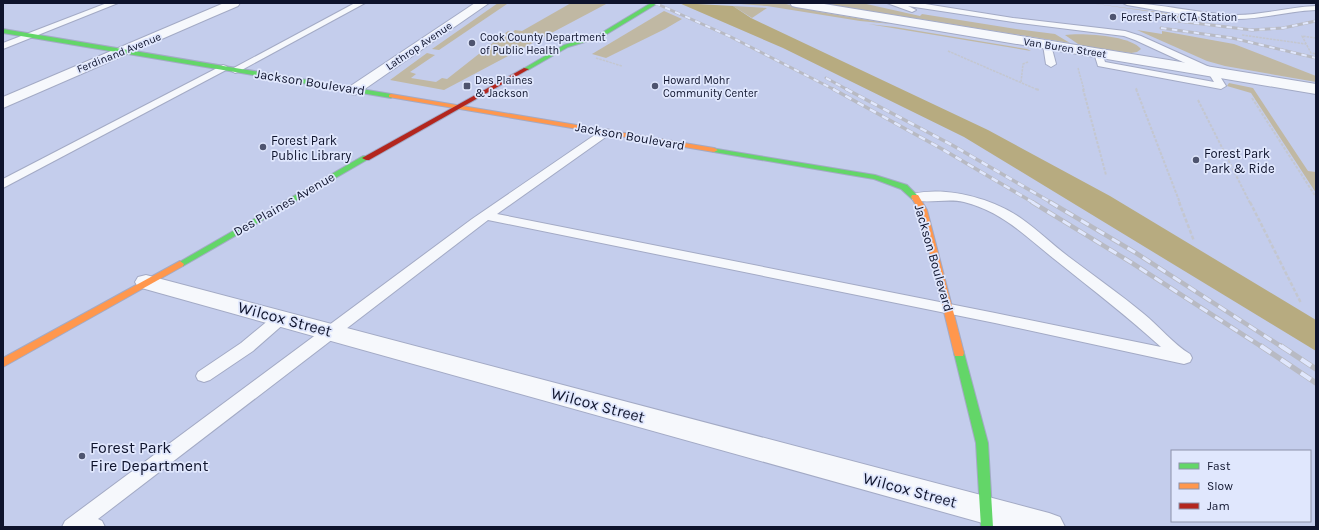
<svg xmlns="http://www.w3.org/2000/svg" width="1319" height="530" viewBox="0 0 1319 530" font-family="Karla,sans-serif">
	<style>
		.green { fill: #c0b8a3 }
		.forest { fill: #b7ab80 }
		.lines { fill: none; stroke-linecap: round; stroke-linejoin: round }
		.lane-casing { stroke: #a3aac5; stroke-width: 2 }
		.street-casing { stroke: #a3aac5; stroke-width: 2 }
		.fast-casing { stroke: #a3aac5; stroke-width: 2 }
		.slow-casing { stroke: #a3aac5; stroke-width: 2 }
		.jam-casing { stroke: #a3aac5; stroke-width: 2 }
		.path-far2 { stroke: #c4c7d0; stroke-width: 1.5; stroke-dasharray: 2.5 1; stroke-linecap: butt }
		.path-far1 { stroke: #c4c7d0; stroke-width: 2; stroke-dasharray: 3 1.5; stroke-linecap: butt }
		.path { stroke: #c4c7d0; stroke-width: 2.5; stroke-dasharray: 4 2; stroke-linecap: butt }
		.lane { fill: #f6f8fc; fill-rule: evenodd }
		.street { fill: #f6f8fc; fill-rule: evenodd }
		.fast { fill: #63d668; fill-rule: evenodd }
		.slow { fill: #ff974d; fill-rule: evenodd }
		.jam { fill: #b3261e; fill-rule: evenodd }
		.rail-far3-casing { stroke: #b8bac3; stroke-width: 3 }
		.rail-far2-casing { stroke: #b8bac3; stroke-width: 3.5 }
		.rail-far1-casing { stroke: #b8bac3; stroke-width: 4.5 }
		.rail-casing { stroke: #b8bac3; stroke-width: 5.5 }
		.rail-far3 { stroke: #e0e7fd; stroke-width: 2; stroke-dasharray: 5.5; stroke-linecap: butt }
		.rail-far2 { stroke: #e0e7fd; stroke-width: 2.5; stroke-dasharray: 7; stroke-linecap: butt }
		.rail-far1 { stroke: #e0e7fd; stroke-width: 3; stroke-dasharray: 9; stroke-linecap: butt }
		.rail { stroke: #e0e7fd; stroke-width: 4; stroke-dasharray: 12; stroke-linecap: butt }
		.poi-dot { fill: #4e546f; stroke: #e0e7fd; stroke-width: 1.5 }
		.labels { text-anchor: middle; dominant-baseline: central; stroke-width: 3.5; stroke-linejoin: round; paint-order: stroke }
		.far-poi-label { font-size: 11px; fill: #0e132c; stroke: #e0e7fd; text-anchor: start }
		.far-street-label { font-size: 11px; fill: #0e132c; stroke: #e0e7fd }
		.street-label { font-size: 13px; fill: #0e132c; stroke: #e0e7fd }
		.poi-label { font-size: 13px; fill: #0e132c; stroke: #e0e7fd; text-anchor: start }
		.near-street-label { font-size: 16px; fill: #0e132c; stroke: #e0e7fd }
		.near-poi-label { font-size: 16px; fill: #0e132c; stroke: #e0e7fd; text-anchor: start }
	</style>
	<rect width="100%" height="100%" fill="#c4cdec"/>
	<g class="green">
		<polygon points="498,3 507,4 439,50 432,49"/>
		<polygon points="571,3 608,3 444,90 390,80 427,53 435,55 410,72 416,74 411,78 436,82 442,78 447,79 508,31 513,32 515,30 522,31"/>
		<polygon points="726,3 782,3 820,12 892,24 860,21 767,6"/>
		<polygon points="821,3 862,3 920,16 922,14 1016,29 1055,34 1070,43"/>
		<polygon points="1089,3 1211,19 1214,22 1160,15 1160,13"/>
		<polygon points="733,6 767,8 752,18"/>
		<polygon points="664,11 682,19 665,29 606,58 592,54"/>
		<polygon points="868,24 895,27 1027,49 1031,51"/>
		<polygon points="1137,30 1162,34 1162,31 1234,44 1316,76 1316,82 1225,66 1207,61"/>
		<path d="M 1065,35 C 1082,33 1129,35 1141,49 L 1137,52 L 1131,53 L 1083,46 L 1078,44 Z"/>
		<polygon points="1229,83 1253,88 1308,171 1316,172 1316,193 1251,93 1227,86"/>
	</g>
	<polygon class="forest" points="679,3 733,6 751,18 988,130 1110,196 1316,320 1316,351 964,137 783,48"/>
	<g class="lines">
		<g class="lane-casing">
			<g id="lane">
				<polygon points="107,3 118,3 3,49 3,43"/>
				<polygon points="355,3 365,3 238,72 235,73 230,70"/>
				<polygon points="887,3 919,3 1013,18 1125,31 1141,36 1216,70 1226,86 1221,89 1098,66 1094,53 1098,50 1102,53 1105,62 1214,82 1209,74 1135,40 1124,36 1013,22 908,6 916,10 912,12"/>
				<path d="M 1123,3 C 1161,3 1198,14 1236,15 C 1263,15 1289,7 1316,6 L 1316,10 C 1289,11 1263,19 1237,19 C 1200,19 1163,11 1127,5 Z"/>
				<polygon points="1047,42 1051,45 1056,64 1051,67 1046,64 1043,45"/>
				<polygon points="223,65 226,66 228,68 226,70 3,188 3,179"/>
				<path d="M 606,129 L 610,130 L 611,132 L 610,134 L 497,214 L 995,313 L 1161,347 C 1128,317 1093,290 1058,262 C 1027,238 1004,212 964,202 C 947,198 929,204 913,200 L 911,197 L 913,194 C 947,186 994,199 1022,219 C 1039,231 1053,245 1069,257 C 1094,276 1120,294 1144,314 C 1159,326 1173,344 1190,354 L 1192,358 L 1190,362 L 1184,364 L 995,323 L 488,220 L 98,519 L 102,521 L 105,527 L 62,527 L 65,521 L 472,219 L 602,130 Z"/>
				<polygon points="281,313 286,314 289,318 286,322 253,351 210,380 204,382 198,380 196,376 198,372 241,343 276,314"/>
			</g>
		</g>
		<g class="street-casing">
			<g id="street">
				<polygon points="224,3 240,3 238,6 210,18 3,108 3,97"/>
				<polygon points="475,3 489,3 359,93 354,95 349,93 346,90 349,87"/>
				<polygon points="790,3 818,3 1316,84 1316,94 796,7 792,6"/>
				<polygon points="146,275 1049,513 1060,517 1065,527 997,527 138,287 135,282 138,277"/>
			</g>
		</g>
		<g class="fast-casing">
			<g id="fast">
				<polygon points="651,3 658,3 602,37 568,47 528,70 523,69 564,45 598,35"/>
				<polygon points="3,29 391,94 394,96 391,98 3,33"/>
				<polygon points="711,148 875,175 907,185 919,197 918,199 912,199 901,189 874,179 714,152 710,150"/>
				<polygon points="363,156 366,156 370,158 183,266 177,266 176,264"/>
				<polygon points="959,349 963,350 964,353 988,443 993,527 981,527 976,443 954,353 955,350"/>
			</g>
		</g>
		<g class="slow-casing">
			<g id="slow">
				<polygon points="391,94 714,148 718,150 714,152 389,97 389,95"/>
				<polygon points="912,195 918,195 927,210 964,353 963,356 955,356 954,353 919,210 911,197"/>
				<polygon points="180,261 184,264 183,266 3,367 3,358"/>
			</g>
		</g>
		<g class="jam-casing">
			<polygon id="jam" points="524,68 529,69 369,160 366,160 362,158"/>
		</g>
		<g class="path-far2">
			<polyline points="1242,35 1306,44"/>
			<polyline points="1316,38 1302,36 1311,53 1316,54"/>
			<polyline points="948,51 1038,90"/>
			<polyline points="596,58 622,66"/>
			<polyline points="1078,68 1084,90"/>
			<polyline points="1021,82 1023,64 1028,62"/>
			<polyline points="1136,88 1137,90"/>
		</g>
		<g class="path-far1">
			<polyline points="1036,89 1039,90"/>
			<polyline points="1083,89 1106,175"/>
			<polyline points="1136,89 1180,203"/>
			<polyline points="1252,98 1316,197"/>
			<polyline points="1198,100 1250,203"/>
		</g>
		<g class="path">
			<polyline points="1179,202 1194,241"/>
			<polyline points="1250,202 1301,303"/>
		</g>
		<use href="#lane" class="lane"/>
		<use href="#street" class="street"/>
		<use href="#fast" class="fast"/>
		<use href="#slow" class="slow"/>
		<use href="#jam" class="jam"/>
		<g class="rail-far3-casing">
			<g id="rail-far3">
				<polyline points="655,3 729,36 835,90"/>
				<polyline points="1161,19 1252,30 1283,28 1316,21"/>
				<polyline points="1161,28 1232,38 1316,58"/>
				<polyline points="826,78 848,90"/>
			</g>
		</g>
		<g class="rail-far2-casing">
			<g id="rail-far2">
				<polyline points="833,89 942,149 1034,203"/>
				<polyline points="846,89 952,145 1052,203"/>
			</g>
		</g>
		<g class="rail-far1-casing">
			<g id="rail-far1">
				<polyline points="1032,202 1132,263 1262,347"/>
				<polyline points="1050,202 1136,253 1282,347"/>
			</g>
		</g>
		<g class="rail-casing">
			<g id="rail">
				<polyline points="1261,346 1316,383"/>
				<polyline points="1281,346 1316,369"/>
			</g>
		</g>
		<use href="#rail-far3" class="rail-far3"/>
		<use href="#rail-far2" class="rail-far2"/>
		<use href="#rail-far1" class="rail-far1"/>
		<use href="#rail" class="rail"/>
	</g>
	<g class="poi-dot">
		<circle cx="1113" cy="17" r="4"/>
		<circle cx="472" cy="43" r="4"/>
		<rect x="463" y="82" width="8" height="8" rx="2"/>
		<circle cx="655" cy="86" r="4"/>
		<circle cx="263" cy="147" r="4"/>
		<circle cx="1196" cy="160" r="4"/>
		<circle cx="82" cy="456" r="4"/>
	</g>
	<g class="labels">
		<g class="far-poi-label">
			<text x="1121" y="17">Forest Park CTA Station</text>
			<text x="480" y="37">Cook County Department<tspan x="480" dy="13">of Public Health</tspan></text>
			<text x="475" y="80">Des Plaines<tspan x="475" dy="13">&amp; Jackson</tspan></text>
			<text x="663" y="80">Howard Mohr<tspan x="663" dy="13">Community Center</tspan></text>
		</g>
		<g class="far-street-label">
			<text transform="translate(419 46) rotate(-34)">Lathrop Avenue</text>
			<text transform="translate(1065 48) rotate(9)">Van Buren Street</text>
			<text transform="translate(119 53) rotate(-22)">Ferdinand Avenue</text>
		</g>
		<g class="street-label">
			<text transform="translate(310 82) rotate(9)">Jackson Boulevard</text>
			<text transform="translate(630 136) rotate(10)">Jackson Boulevard</text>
			<text transform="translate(284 204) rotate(-30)">Des Plaines Avenue</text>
			<text transform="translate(934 258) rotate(74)">Jackson Boulevard</text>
		</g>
		<g class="poi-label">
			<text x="271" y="140">Forest Park<tspan x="271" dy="15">Public Library</tspan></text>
			<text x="1204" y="153">Forest Park<tspan x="1204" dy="15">Park &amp; Ride</tspan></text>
		</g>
		<g class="near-street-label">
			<text transform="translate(285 319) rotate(15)">Wilcox Street</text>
			<text transform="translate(598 405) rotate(15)">Wilcox Street</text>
			<text transform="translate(910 490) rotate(15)">Wilcox Street</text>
		</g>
		<g class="near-poi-label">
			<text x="90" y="447">Forest Park<tspan x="90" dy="18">Fire Department</tspan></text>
		</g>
	</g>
	<rect width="1319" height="530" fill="none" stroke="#0e132c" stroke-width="8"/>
	<rect x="1171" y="450" width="140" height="72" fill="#e0e7fd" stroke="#8c92a9"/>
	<rect x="1179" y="463" width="20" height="6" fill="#63d668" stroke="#8c92a9"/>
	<text x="1207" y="470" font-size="12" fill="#0e132c">Fast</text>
	<rect x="1179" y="483" width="20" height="6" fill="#ff974d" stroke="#8c92a9"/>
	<text x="1207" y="490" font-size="12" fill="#0e132c">Slow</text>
	<rect x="1179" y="503" width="20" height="6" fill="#b3261e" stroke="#8c92a9"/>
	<text x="1207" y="510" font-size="12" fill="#0e132c">Jam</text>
</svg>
